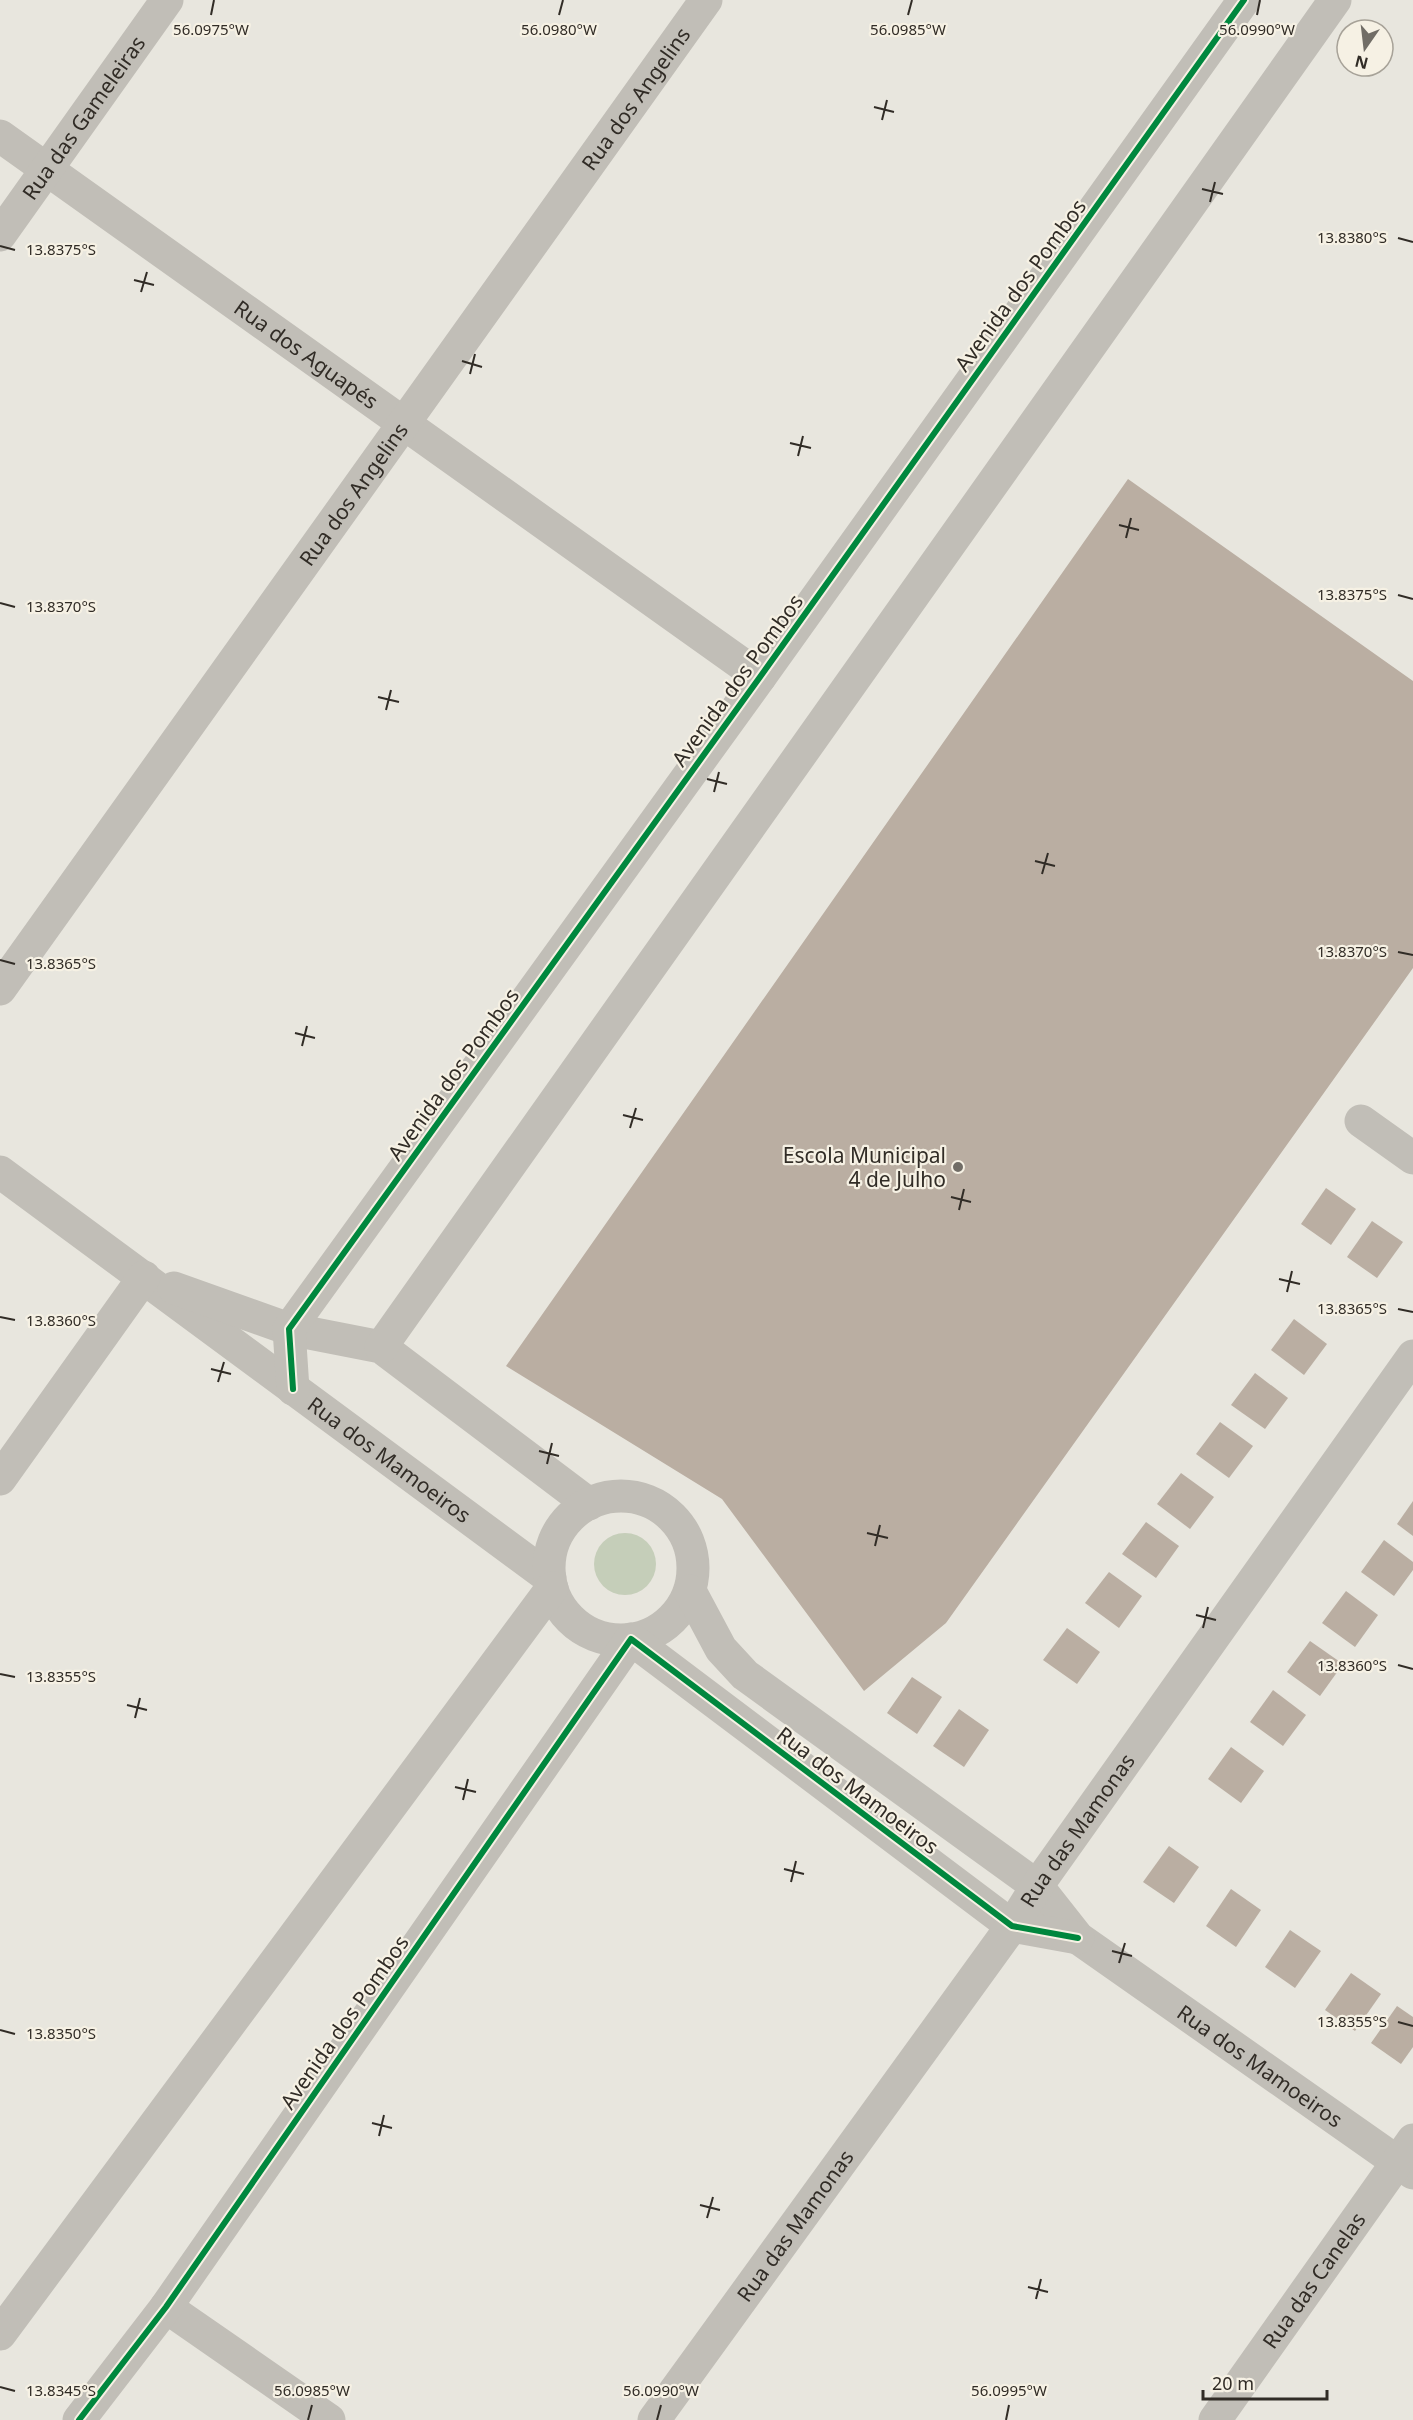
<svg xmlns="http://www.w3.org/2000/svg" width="1413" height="2420" viewBox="0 0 1413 2420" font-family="'Noto Sans',sans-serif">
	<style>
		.green { fill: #c5ceb9 }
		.building { fill: #baaea2 }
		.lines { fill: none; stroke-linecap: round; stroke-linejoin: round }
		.minor { stroke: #c1beb7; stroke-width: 33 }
		.cycleway-casing { stroke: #f6f1e4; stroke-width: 10 }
		.cycleway { stroke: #00873e; stroke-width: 6 }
		.ticks { fill: none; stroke: #312c26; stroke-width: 2 }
		.poi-dot { fill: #716d66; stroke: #f6f1e4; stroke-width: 2 }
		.labels { text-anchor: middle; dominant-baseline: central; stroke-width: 4.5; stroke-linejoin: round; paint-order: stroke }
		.street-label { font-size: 21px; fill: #312c26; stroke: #f6f1e4 }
		.poi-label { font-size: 21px; fill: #312c26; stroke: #f6f1e4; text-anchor: end }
		.ticks-label { font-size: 15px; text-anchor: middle; fill: #312c26; stroke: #f6f1e4; stroke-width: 4.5; stroke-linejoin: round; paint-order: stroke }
	</style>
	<rect width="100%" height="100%" fill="#e8e6de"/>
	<circle class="green" cx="625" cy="1564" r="31"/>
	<g class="building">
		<polygon points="1128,479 1413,681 1413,968 946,1623 864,1691 722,1499 506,1366"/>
		<polygon points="1326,1188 1356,1209 1331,1245 1301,1224"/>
		<polygon points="1372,1221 1403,1242 1377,1278 1347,1257"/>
		<polygon points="1294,1319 1327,1344 1304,1375 1271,1350"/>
		<polygon points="1255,1373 1288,1398 1265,1429 1231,1405"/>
		<polygon points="1220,1422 1253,1446 1229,1478 1196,1454"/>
		<polygon points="1181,1473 1214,1497 1190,1529 1157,1504"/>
		<polygon points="1413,1501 1413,1536 1397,1524"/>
		<polygon points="1146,1522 1179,1546 1156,1578 1122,1554"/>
		<polygon points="1384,1540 1413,1562 1413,1570 1394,1596 1361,1572"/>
		<polygon points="1109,1572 1142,1596 1119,1628 1085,1603"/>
		<polygon points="1346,1591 1378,1615 1355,1647 1322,1623"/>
		<polygon points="1067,1628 1100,1652 1077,1684 1043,1660"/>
		<polygon points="1310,1641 1343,1664 1320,1696 1287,1672"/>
		<polygon points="912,1677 942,1697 917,1734 887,1713"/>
		<polygon points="1273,1690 1306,1715 1283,1746 1250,1722"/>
		<polygon points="959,1709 989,1730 964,1767 933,1746"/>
		<polygon points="1231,1747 1264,1771 1241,1803 1208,1779"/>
		<polygon points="1169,1846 1199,1867 1174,1903 1143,1882"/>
		<polygon points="1231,1889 1261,1910 1236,1947 1206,1926"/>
		<polygon points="1290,1930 1321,1951 1295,1988 1265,1967"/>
		<polygon points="1351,1973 1381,1994 1355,2031 1325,2010"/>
		<polygon points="1397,2006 1413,2017 1413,2047 1401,2064 1371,2043"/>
	</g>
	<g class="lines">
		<g class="minor">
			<path id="s1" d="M 0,136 L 760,677"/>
			<path id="s2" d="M 0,235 L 167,0"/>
			<path id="s3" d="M 0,989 L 706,0"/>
			<polyline points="1361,1121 1413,1158"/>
			<path id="s4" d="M 0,1172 L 550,1578"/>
			<polyline points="174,1288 289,1329 381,1347 589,1504"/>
			<polyline points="381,1347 1335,0"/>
			<polyline points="293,1389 289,1329 760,677 1244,0"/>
			<polyline points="0,1479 144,1277"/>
			<circle cx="621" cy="1568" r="72"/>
			<path id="s5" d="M 690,1591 L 721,1649 L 745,1675 L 1037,1886 L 1078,1938 L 1413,2173"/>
			<polyline points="166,2307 329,2420"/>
			<polyline points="0,2334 552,1588"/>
			<polyline points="79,2420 166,2307 631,1639 1012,1926 1078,1938"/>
			<path id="s6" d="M 654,2420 L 1012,1926 L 1037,1886 L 1413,1356"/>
			<path id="s7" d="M 1215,2420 L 1413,2140"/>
		</g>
		<g class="cycleway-casing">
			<g id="cycleway">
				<polyline points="293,1389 289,1329 760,677 1244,0"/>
				<polyline points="79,2420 166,2307 631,1639 1012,1926 1078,1938"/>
			</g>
		</g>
		<use href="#cycleway" class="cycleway"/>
	</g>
	<path class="ticks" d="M 211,15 L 214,0M 559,15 L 563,0M 908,15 L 912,0M 1257,15 L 1260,0M 874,107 L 894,112M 882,120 L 887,100M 1202,189 L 1223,194M 1210,202 L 1215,182M 1398,238 L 1413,242M 0,246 L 15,250M 134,280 L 154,285M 141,292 L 147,272M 462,361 L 482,367M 470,374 L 475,354M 790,443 L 811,448M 798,456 L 803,436M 1119,525 L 1139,530M 1126,538 L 1131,518M 1398,595 L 1413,599M 0,603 L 15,607M 378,697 L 399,702M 386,710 L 391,690M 707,779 L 727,784M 714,792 L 719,772M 1035,861 L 1055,866M 1042,874 L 1048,853M 1398,952 L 1413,955M 0,960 L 15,964M 295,1033 L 315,1038M 302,1046 L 307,1026M 623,1115 L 643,1120M 630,1128 L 636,1108M 951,1197 L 971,1202M 959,1210 L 964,1189M 1279,1279 L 1300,1284M 1287,1292 L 1292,1271M 1398,1309 L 1413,1312M 0,1317 L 15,1320M 211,1369 L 231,1374M 218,1382 L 224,1362M 539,1451 L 559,1456M 547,1464 L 552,1443M 867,1533 L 888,1538M 875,1546 L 880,1525M 1196,1615 L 1216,1620M 1203,1628 L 1208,1607M 1398,1665 L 1413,1669M 0,1674 L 15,1677M 127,1705 L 147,1710M 135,1718 L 140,1698M 455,1787 L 476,1792M 463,1800 L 468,1779M 784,1869 L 804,1874M 791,1882 L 796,1861M 1112,1951 L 1132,1956M 1119,1963 L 1125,1943M 1398,2022 L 1413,2026M 0,2030 L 15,2034M 372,2123 L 392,2128M 379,2136 L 384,2115M 700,2205 L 720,2210M 707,2218 L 713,2197M 1028,2287 L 1048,2292M 1036,2299 L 1041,2279M 0,2387 L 15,2391M 308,2420 L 312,2405M 657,2420 L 661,2405M 1006,2420 L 1009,2405"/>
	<circle class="poi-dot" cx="958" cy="1167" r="6"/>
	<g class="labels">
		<g class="street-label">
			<text stroke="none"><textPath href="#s3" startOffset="1094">Rua dos Angelins</textPath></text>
			<text stroke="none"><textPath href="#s2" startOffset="144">Rua das Gameleiras</textPath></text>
			<text transform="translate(1020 285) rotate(-54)">Avenida dos Pombos</text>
			<text stroke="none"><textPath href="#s1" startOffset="376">Rua dos Aguapés</textPath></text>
			<text stroke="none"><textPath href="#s3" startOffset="608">Rua dos Angelins</textPath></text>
			<text transform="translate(737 680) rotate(-54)">Avenida dos Pombos</text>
			<text transform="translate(453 1074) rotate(-54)">Avenida dos Pombos</text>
			<text stroke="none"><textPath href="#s4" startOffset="484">Rua dos Mamoeiros</textPath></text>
			<text transform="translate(858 1790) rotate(37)">Rua dos Mamoeiros</text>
			<text stroke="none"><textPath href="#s6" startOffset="726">Rua das Mamonas</textPath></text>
			<text transform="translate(344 2022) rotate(-55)">Avenida dos Pombos</text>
			<text stroke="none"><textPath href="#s5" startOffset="750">Rua dos Mamoeiros</textPath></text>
			<text stroke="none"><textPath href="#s6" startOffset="240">Rua das Mamonas</textPath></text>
			<text stroke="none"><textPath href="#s7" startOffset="171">Rua das Canelas</textPath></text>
		</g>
		<g class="poi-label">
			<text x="946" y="1155">Escola Municipal<tspan x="946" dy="24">4 de Julho</tspan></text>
		</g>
	</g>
	<g class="ticks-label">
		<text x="211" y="35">56.0975°W</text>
		<text x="559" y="35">56.0980°W</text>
		<text x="908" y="35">56.0985°W</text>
		<text x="1257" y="35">56.0990°W</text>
		<text x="1352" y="243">13.8380°S</text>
		<text x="61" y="255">13.8375°S</text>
		<text x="1352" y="600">13.8375°S</text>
		<text x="61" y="612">13.8370°S</text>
		<text x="1352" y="957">13.8370°S</text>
		<text x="61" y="969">13.8365°S</text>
		<text x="1352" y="1314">13.8365°S</text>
		<text x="61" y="1326">13.8360°S</text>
		<text x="1352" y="1671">13.8360°S</text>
		<text x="61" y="1682">13.8355°S</text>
		<text x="1352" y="2027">13.8355°S</text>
		<text x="61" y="2039">13.8350°S</text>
		<text x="312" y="2396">56.0985°W</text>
		<text x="661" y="2396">56.0990°W</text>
		<text x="1009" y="2396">56.0995°W</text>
		<text x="61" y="2396">13.8345°S</text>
	</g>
	<g transform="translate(1365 48) rotate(194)"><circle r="28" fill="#f6f1e4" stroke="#a7a298" stroke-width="1.5"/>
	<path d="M0-4.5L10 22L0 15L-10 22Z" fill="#716d66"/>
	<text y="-9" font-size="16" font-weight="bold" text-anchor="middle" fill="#312c26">N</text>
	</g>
	<path d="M1203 2390v9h124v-9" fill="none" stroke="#312c26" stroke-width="3"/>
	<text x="1212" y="2390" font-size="18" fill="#312c26" stroke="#f6f1e4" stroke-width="4.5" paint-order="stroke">20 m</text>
</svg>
